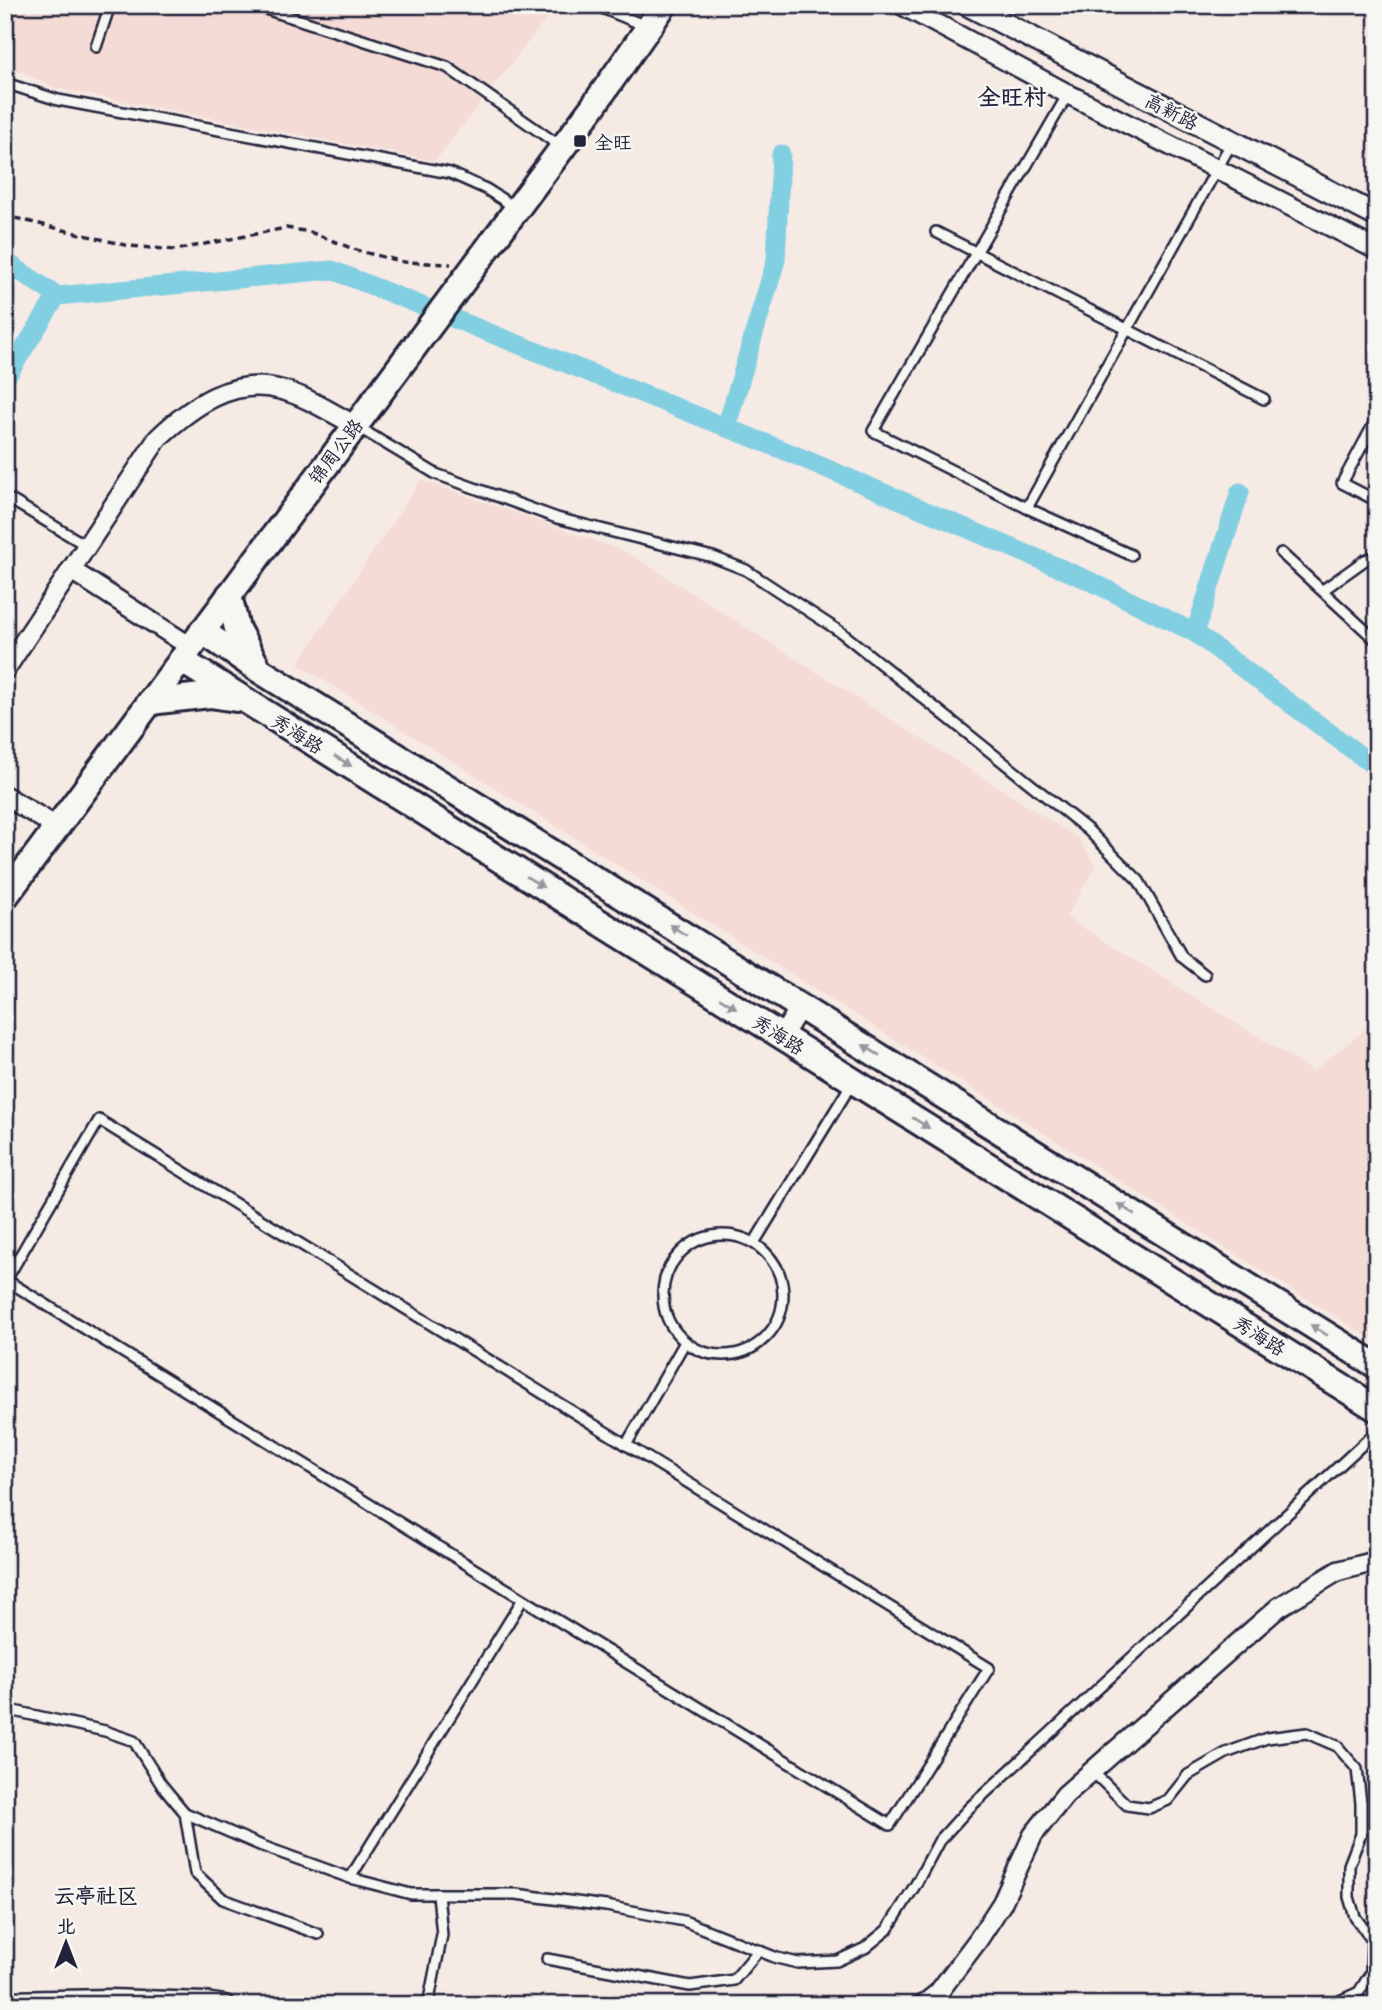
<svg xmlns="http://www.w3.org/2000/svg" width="1382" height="2010" viewBox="0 0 1382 2010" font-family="Mali,'LXGW WenKai TC',sans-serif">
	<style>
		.built { fill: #f5dbd5 }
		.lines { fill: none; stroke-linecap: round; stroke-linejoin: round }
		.canal { stroke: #83cfe2; stroke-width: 19 }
		.service-casing { stroke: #22223b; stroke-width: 14 }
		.minor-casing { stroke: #22223b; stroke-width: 23 }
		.tertiary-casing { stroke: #22223b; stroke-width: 26 }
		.secondary-casing { stroke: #22223b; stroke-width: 30 }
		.path { stroke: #22223b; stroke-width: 3.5; stroke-dasharray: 7 5; stroke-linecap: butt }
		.service { stroke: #f6f6f2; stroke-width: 9 }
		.minor { stroke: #f6f6f2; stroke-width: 18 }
		.tertiary { stroke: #f6f6f2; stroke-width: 21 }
		.secondary { stroke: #f6f6f2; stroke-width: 24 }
		.oneway { fill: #9797a0 }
		.poi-dot { fill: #22223b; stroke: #f6f6f2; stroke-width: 2.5 }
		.labels { text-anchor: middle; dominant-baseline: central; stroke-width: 5; stroke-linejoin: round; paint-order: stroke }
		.street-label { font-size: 19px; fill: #22223b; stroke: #f6f6f2 }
		.poi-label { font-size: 19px; fill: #22223b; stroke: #f6f6f2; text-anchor: start }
		.neighbourhood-label { font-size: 21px; font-weight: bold; fill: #22223b; stroke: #f6f6f2 }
		.quarter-label { font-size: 23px; font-weight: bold; fill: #22223b; stroke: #f6f6f2 }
	</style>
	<rect width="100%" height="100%" fill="#f6eae5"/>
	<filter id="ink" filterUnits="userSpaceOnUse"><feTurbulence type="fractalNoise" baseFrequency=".0143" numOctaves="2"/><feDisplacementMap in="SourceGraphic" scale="14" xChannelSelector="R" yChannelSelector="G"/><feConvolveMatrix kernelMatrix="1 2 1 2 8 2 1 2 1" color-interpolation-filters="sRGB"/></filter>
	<g filter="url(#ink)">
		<g class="built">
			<polygon points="5,5 557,5 435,161 59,89 5,65"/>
			<polygon points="421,480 627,552 1078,838 1096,866 1066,917 1313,1071 1377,1020 1377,1343 298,664"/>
		</g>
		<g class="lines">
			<g class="canal">
				<polyline points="5,261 57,296 332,270 783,450 1088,580 1195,633 1377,768"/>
				<polyline points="5,379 57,296"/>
				<polyline points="726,428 776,260 781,154"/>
				<polyline points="1195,633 1240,492"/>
			</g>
			<g class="service-casing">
				<g id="service">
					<polyline points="253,5 447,67 560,146"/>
					<polyline points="595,5 648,27"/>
					<polyline points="96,47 110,5"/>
					<polyline points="5,83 58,100 450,173 486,189 516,208"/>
					<polyline points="1068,94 873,431 1027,508 1131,555"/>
					<polyline points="936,232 1264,399"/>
					<polyline points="1377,418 1342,483 1377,501"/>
					<polyline points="356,426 436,474 557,518 713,557 746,570 842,633 1088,830 1139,881 1182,957 1205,975"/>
					<polyline points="11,500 87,546"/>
					<polyline points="1027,508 1232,142"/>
					<polyline points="1281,553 1377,641"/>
					<polyline points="1323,590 1365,560 1377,556"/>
					<circle cx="723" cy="1295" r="60"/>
					<polyline points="754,1243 852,1083"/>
					<polyline points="626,1445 685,1342"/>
					<polyline points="5,1709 105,1731 134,1741 161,1784 185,1813 262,1846 350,1878 411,1894 516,1894 606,1906 684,1921 777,1958 798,1963 837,1961 865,1948 887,1930 916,1884 939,1841 969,1808 1377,1431"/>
					<polyline points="1092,1771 1127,1805 1149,1808 1168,1800 1188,1775 1226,1753 1267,1738 1307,1733 1337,1746 1357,1769 1361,1803 1361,1834 1349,1865 1349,1897 1355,1917 1372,1940 1371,1973 1359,1992 1337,2002 1280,2005"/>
					<polyline points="185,1813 195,1873 223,1899 318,1934"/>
					<polyline points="350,1878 523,1599 890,1825 989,1668 99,1120 6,1280 523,1599"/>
					<polyline points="547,1959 690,1986 734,1980 759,1950"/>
					<polyline points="428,2005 442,1935 438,1894"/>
				</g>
			</g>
			<g class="minor-casing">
				<g id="minor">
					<polyline points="902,5 1068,94 1377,250"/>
					<polyline points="71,570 191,647"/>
					<path d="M 5,670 L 158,438 C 192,406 233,376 282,390 C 308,397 331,413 355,425"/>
					<polyline points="5,796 57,827"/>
					<polyline points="782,1036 801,1006"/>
					<polyline points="5,2001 110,1999 205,2002 225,2005"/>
					<polyline points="923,2005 938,1993 978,1940 1002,1903 1033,1835 1065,1795 1279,1607 1338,1571 1377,1561"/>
				</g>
			</g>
			<g class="tertiary-casing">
				<polyline id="tertiary" points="968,5 1377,216"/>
			</g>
			<g class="secondary-casing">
				<g id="secondary">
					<polyline points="229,595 237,629 257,666"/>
					<polyline points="202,631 259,670 1377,1366"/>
					<polyline points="181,660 1377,1409"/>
					<polyline points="150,702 210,695 236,699"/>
					<polyline points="5,897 592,108 664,5"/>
				</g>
			</g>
			<polyline class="path" points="5,212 15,218 129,246 175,250 286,228 310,232 359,251 404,262 451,264"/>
			<use href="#service" class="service"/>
			<use href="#minor" class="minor"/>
			<use href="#tertiary" class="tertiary"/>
			<use href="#secondary" class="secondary"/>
		</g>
		<defs><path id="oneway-solid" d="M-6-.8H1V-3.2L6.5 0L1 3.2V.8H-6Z" transform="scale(1.75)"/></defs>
		<g class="oneway">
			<use href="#oneway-solid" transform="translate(343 761) rotate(32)"/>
			<use href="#oneway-solid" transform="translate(535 882) rotate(32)"/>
			<use href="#oneway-solid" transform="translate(678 930) rotate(-148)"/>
			<use href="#oneway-solid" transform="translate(728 1003) rotate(32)"/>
			<use href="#oneway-solid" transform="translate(871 1050) rotate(-148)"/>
			<use href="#oneway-solid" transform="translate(921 1123) rotate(32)"/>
			<use href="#oneway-solid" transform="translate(1126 1209) rotate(-148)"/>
			<use href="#oneway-solid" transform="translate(1319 1330) rotate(-148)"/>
		</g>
	</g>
	<rect class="poi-dot" x="573" y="134" width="14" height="14" rx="3.5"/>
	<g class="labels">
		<g class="street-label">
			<text transform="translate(1172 111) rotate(27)">高新路</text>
			<text transform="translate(335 451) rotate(-53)">锦周公路</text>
			<text transform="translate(298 733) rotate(32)">秀海路</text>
			<text transform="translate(779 1034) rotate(32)">秀海路</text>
			<text transform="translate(1260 1335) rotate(32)">秀海路</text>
		</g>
		<g class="poi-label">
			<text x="594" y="141">全旺</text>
		</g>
		<g class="neighbourhood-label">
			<text x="96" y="1894">云亭社区</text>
		</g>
		<g class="quarter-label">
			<text x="1012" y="96">全旺村</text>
		</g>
	</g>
	<rect width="1382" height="2010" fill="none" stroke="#f6f6f2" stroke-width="28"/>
	<rect x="14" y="14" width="1354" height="1982" fill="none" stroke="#22223b" stroke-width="2.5" filter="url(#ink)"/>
	<g transform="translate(66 1943)" stroke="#f6f6f2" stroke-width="5" paint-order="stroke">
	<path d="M0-5L12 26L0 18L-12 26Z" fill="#22223b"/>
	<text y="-10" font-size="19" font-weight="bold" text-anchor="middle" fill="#22223b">北</text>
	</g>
</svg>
